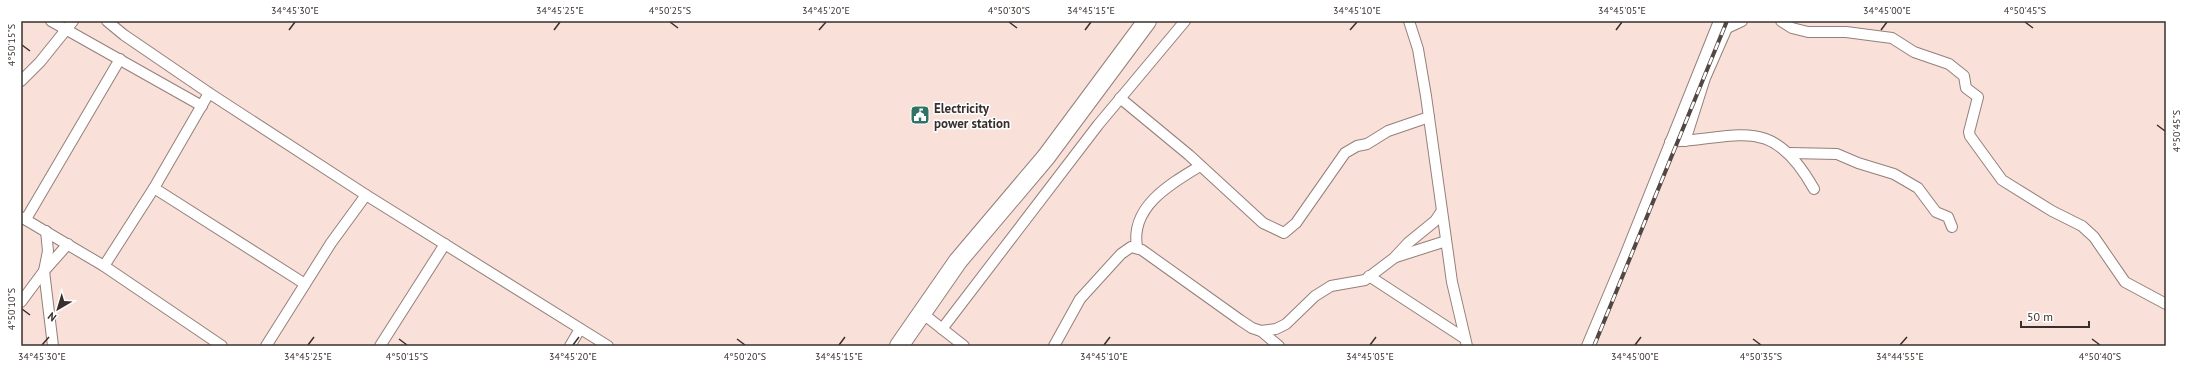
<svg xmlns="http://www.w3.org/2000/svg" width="2187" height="367" viewBox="0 0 2187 367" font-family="'PT Sans',sans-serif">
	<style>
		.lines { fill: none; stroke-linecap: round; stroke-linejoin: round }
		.street-casing { stroke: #957f7a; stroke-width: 12 }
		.highway-casing { stroke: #957f7a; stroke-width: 20 }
		.street { stroke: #fff; stroke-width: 10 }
		.highway { stroke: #fff; stroke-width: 18 }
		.rail-casing { stroke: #524743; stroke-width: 4 }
		.rail { stroke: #fff; stroke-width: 2.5; stroke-dasharray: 8; stroke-linecap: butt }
		.ticks { fill: none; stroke: #39302d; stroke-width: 1.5 }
		.labels { text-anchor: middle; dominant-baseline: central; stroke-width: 3; stroke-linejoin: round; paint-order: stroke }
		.poi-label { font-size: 13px; font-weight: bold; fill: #39302d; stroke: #fff; text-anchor: start }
		.neatline { fill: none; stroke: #39302d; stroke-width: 1.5 }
		.ticks-label { font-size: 10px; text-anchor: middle; fill: #39302d }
	</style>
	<rect width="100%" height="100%" fill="#f9e1da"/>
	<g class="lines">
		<g class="street-casing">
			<g id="street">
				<polyline points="51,21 202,106"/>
				<polyline points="107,21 124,35 209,93 366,195 608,346"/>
				<polyline points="1409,21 1418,49 1426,96 1452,282 1467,346"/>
				<polyline points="1781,21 1792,28 1808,32 1846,32 1892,38 1914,52 1949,64 1964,76 1966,88 1978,97 1969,132 1970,136 2002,180 2052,211 2082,226 2094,237 2125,282 2166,304"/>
				<polyline points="1725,29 1742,21"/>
				<polyline points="21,81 40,62 73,21"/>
				<polyline points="1120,98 1189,155 1263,223 1284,233 1296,223 1345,153 1357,146 1367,144 1388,131 1429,117"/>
				<polyline points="1685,141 1705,78 1730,21"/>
				<path d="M 1670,142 C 1741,138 1772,114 1814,189"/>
				<polyline points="1790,153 1837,154 1858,163 1894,174 1918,188 1936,212 1948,217 1952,227"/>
				<polyline points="154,188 305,284"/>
				<polyline points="21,217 104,266 222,346"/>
				<polyline points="26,219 120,59"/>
				<polyline points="46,231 48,251 44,271 53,346"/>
				<path d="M 1137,247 C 1130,207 1170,184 1200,166"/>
				<polyline points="1396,257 1446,241"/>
				<polyline points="104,266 154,188 209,93"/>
				<polyline points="1369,276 1464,338"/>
				<polyline points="21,302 44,271 68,244"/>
				<polyline points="922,313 964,346"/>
				<polyline points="942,329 1098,125 1185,21"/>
				<polyline points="1261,331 1279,346"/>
				<polyline points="266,346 331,243 366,195"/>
				<polyline points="380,346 445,244"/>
				<polyline points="570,346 580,329"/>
				<polyline points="1054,346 1080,299 1121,254 1131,247 1142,250 1240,320 1252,328 1261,331 1276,329 1286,324 1315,296 1331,286 1365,280 1394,258 1408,243 1435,221 1441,212"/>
				<polyline points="1587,346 1624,258 1719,21"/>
			</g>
		</g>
		<g class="highway-casing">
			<polyline id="highway" points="899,346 958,261 1046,157 1147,21"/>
		</g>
		<use href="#street" class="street"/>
		<use href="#highway" class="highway"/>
		<g class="rail-casing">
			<polyline id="rail" points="1594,346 1727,21"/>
		</g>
		<use href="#rail" class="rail"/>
	</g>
	<path class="ticks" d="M 670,22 L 678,28M 1009,22 L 1017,28M 2025,22 L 2033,28M 289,30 L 295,22M 554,30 L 560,22M 819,30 L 826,22M 1085,30 L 1091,22M 1350,30 L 1357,22M 1616,30 L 1622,22M 1881,30 L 1887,22M 22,45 L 30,51M 2157,125 L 2165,131M 22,309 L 30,315M 399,339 L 407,345M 737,339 L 745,345M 1753,339 L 1761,345M 2092,339 L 2100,345M 42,345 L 49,337M 308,345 L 314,337M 573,345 L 579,337M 839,345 L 845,337M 1104,345 L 1110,337M 1370,345 L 1376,337M 1635,345 L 1641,337M 1900,345 L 1907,337"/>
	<defs>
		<g id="civic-square" transform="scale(1)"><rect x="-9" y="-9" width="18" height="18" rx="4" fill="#307364" stroke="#fff"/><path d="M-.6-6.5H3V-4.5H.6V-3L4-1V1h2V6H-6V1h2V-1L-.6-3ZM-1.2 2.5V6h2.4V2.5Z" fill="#fff"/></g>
	</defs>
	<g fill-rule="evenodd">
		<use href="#civic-square" x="920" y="115"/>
	</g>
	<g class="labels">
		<g class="poi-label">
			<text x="934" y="108">Electricity<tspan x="934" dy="15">power station</tspan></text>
		</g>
	</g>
	<rect width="2187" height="367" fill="none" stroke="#ffffff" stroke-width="44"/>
	<g transform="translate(58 309) rotate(218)" stroke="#ffffff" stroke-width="3" paint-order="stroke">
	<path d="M0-3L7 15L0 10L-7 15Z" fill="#39302d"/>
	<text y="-6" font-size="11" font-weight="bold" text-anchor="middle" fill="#39302d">N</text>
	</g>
	<path d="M2021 321v6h68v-6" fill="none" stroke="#39302d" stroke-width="2"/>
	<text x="2027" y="321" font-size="12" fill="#39302d" stroke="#ffffff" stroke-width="3" paint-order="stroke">50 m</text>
	<rect x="22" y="22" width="2143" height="323" class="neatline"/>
	<g class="ticks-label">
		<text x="295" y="14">34°45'30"E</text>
		<text x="560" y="14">34°45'25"E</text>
		<text x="670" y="14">4°50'25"S</text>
		<text x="826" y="14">34°45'20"E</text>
		<text x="1009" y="14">4°50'30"S</text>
		<text x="1091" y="14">34°45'15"E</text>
		<text x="1357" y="14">34°45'10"E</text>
		<text x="1622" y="14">34°45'05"E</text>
		<text x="1887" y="14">34°45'00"E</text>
		<text x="2025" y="14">4°50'45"S</text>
		<text transform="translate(11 45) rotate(-90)" y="4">4°50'15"S</text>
		<text transform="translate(2176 131) rotate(-90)" y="4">4°50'45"S</text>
		<text transform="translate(11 309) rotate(-90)" y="4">4°50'10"S</text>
		<text x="42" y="360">34°45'30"E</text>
		<text x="308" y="360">34°45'25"E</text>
		<text x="407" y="360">4°50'15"S</text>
		<text x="573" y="360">34°45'20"E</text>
		<text x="745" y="360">4°50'20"S</text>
		<text x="839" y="360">34°45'15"E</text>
		<text x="1104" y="360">34°45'10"E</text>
		<text x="1370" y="360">34°45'05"E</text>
		<text x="1635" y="360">34°45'00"E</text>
		<text x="1761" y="360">4°50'35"S</text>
		<text x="1900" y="360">34°44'55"E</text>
		<text x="2100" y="360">4°50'40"S</text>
	</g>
</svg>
